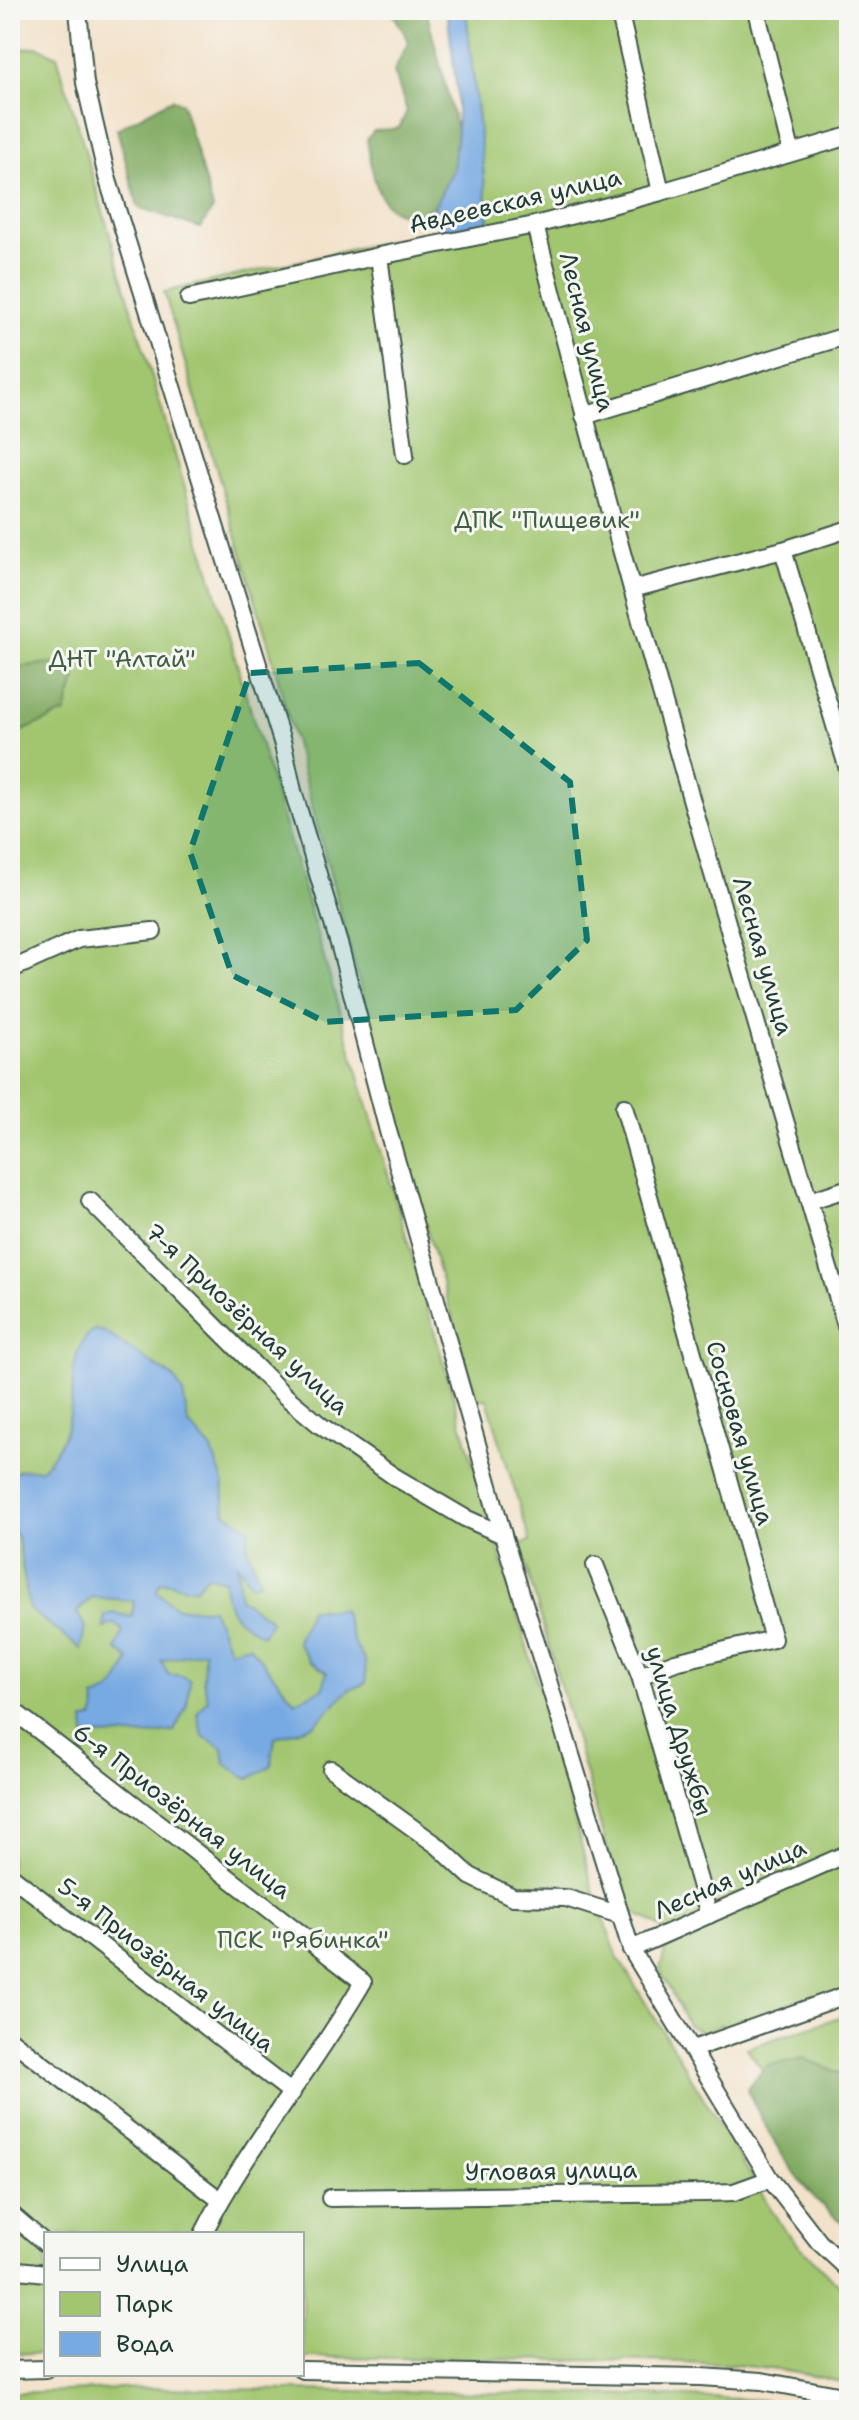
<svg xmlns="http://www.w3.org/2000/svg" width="859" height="2420" viewBox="0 0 859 2420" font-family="'Shantell Sans',sans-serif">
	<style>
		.green { fill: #a2c670; stroke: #608252; stroke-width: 2 }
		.forest { fill: #81ab62; stroke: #50744b; stroke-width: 2 }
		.water { fill: #77a9e2; stroke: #4b738b; stroke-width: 2 }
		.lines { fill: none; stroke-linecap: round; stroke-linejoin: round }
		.minor-casing { stroke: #3f564a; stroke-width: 20 }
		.minor { stroke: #fff; stroke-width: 16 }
		.marked { fill: #0f766e; fill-opacity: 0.2; stroke: #0f766e; stroke-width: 6; stroke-dasharray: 16 10; stroke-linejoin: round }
		.labels { text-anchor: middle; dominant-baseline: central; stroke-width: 6; stroke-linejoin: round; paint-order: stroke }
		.street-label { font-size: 24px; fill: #1f3d34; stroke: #f6f6f2 }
		.park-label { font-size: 24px; fill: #405f43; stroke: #f6f6f2 }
	</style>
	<rect width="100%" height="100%" fill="#f6f6f2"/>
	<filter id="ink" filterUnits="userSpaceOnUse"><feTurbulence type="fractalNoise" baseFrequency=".0125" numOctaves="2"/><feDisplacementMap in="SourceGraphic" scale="16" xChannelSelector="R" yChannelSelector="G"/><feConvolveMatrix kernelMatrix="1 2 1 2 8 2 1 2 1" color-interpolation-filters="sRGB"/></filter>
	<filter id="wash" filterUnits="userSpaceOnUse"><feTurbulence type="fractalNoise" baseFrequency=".006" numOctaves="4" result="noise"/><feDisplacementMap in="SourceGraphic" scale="32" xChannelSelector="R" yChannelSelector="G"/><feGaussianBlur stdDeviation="1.8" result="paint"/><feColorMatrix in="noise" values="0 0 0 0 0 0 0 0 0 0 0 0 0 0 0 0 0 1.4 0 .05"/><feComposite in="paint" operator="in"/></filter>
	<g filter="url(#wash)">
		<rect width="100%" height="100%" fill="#f3e2ca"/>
		<g class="green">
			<polygon points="466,10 849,10 849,1994 727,2037 721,2024 703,2033 688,2025 660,1970 665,1950 679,1941 653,1922 624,1908 520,1545 530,1541 487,1399 477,1400 386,1093 361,989 269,646 164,292 370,245 489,223"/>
			<path d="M 38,47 L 57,56 C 226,617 389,1180 555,1742 L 591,1883 L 617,1956 L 784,2230 L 831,2278 L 849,2291 L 849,2384 C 757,2360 665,2361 570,2360 C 481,2359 391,2358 302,2357 L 302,2234 L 46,2234 L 46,2354 L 10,2353 L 10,806 L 17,803 L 10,767 L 10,50 Z"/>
			<polygon points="849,2014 849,2166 799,2122 747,2048"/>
			<polygon points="147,2388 642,2395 761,2400 819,2410 10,2410 10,2393"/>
		</g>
		<g class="forest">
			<path d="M 391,10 L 426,10 L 457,131 L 453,170 L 434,207 C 427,209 417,214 410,214 C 375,217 371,163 367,139 L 374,131 L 399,128 L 407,111 L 394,71 L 409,41 Z"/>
			<polygon points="172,99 182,103 213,209 200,228 138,207 117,129"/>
			<polygon points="49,663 68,664 76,678 65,713 10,736 10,668"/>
			<path d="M 803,2058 L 839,2073 L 849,2071 L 849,2227 C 802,2197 770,2138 747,2089 L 766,2066 Z"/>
		</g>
		<g class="water">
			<polygon points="447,10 466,10 489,223 440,232 434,207 453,170 457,131 457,91"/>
			<path d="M 93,1330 L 103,1331 L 174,1378 L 183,1393 L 188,1423 L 212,1450 L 223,1482 L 225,1513 L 249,1528 L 248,1550 L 260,1581 L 252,1585 L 237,1564 L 240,1598 L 272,1621 L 262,1635 C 236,1621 225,1612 224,1580 L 207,1575 L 195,1589 L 162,1581 L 156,1591 L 177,1608 L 212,1609 L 230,1650 L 249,1645 L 295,1702 L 323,1688 L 327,1672 L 310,1662 L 297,1642 L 310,1609 L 343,1610 L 354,1643 L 365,1661 L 366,1683 L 349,1690 L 314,1725 L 275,1738 L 271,1766 L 249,1779 L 225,1764 L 223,1748 L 203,1736 L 197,1713 L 208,1699 L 203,1681 L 204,1651 L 161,1661 L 169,1675 L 179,1675 L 190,1680 L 187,1706 L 174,1731 L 149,1735 L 85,1736 L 84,1721 L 93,1718 L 96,1709 L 94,1698 C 116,1692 120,1680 129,1660 L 116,1649 L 123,1631 L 114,1623 L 104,1628 L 105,1615 L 115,1613 L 132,1617 L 134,1601 L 92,1597 L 77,1612 L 85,1627 L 81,1649 L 29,1609 L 18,1538 L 10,1527 L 10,1479 L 19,1470 L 42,1469 C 54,1455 65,1438 69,1419 C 76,1390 67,1351 93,1330 Z"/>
		</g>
	</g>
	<g filter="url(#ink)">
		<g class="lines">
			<g class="minor-casing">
				<g id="minor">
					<polyline points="78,10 85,83 107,177 283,745 293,791 340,947 388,1131 503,1535 631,1949 770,2179 819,2242 849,2270"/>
					<polyline points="619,10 661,192"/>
					<polyline points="756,10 791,151"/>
					<path d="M 535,225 C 630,598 739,967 849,1336"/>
					<polyline points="379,256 405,455"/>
					<polyline points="189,298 379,256 535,225 661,192 849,136"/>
					<polyline points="584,416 849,335"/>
					<polyline points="783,550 849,773"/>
					<polyline points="632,589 783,550 849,529"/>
					<polyline points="10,970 79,939 153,931"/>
					<polyline points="624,1107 773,1639 675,1662 640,1676"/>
					<polyline points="90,1201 284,1395 320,1425 395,1477 465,1518 503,1535"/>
					<polyline points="809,1201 849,1188"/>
					<polyline points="595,1565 640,1676 709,1915"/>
					<path d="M 10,1708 L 363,1982 C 313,2068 248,2145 203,2234"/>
					<polyline points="331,1769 438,1846 470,1876 513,1897 566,1898 620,1915"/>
					<polyline points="10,1875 292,2093"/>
					<polyline points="631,1949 849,1853"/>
					<polyline points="10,2039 220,2200"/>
					<polyline points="693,2049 849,1994"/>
					<polyline points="330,2198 706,2193 734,2192 770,2179"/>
					<polyline points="10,2213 46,2244"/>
					<polyline points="10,2269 46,2273"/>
					<polyline points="10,2370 46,2369"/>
					<polyline points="302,2370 701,2377 762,2381 849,2397"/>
				</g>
			</g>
			<use href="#minor" class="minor"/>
		</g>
	</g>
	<path class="marked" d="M 419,663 L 570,782 L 587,940 L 516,1010 L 325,1022 L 232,975 L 190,852 L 250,673 Z"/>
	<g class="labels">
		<g class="street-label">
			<text transform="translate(515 201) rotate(-13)">Авдеевская улица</text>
			<text transform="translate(587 332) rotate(76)">Лесная улица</text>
			<text transform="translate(763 956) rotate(74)">Лесная улица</text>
			<text transform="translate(247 1319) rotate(43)">7-я Приозёрная улица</text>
			<text transform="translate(740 1433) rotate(74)">Сосновая улица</text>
			<text transform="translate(679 1731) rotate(73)">улица Дружбы</text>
			<text transform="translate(182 1811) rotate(38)">6-я Приозёрная улица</text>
			<text transform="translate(730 1879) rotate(-24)">Лесная улица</text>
			<text transform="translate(166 1965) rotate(38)">5-я Приозёрная улица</text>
			<text transform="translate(551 2171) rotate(-1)">Угловая улица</text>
		</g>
		<g class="park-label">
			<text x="547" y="520">ДПК "Пищевик"</text>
			<text x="122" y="659">ДНТ "Алтай"</text>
			<text x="303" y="1940">ПСК "Рябинка"</text>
		</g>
	</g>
	<rect width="859" height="2420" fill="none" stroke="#f6f6f2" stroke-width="40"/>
	<rect x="44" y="2232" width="260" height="144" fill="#f6f6f2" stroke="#a0aca6" stroke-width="2"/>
	<rect x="60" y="2258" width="40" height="12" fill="#ffffff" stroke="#a0aca6" stroke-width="2"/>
	<text x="116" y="2272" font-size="24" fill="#1f3d34">Улица</text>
	<rect x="60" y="2292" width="40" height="24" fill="#a2c670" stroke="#a0aca6" stroke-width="2"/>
	<text x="116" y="2312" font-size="24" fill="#1f3d34">Парк</text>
	<rect x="60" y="2332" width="40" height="24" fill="#77a9e2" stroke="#a0aca6" stroke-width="2"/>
	<text x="116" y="2352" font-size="24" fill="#1f3d34">Вода</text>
</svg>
